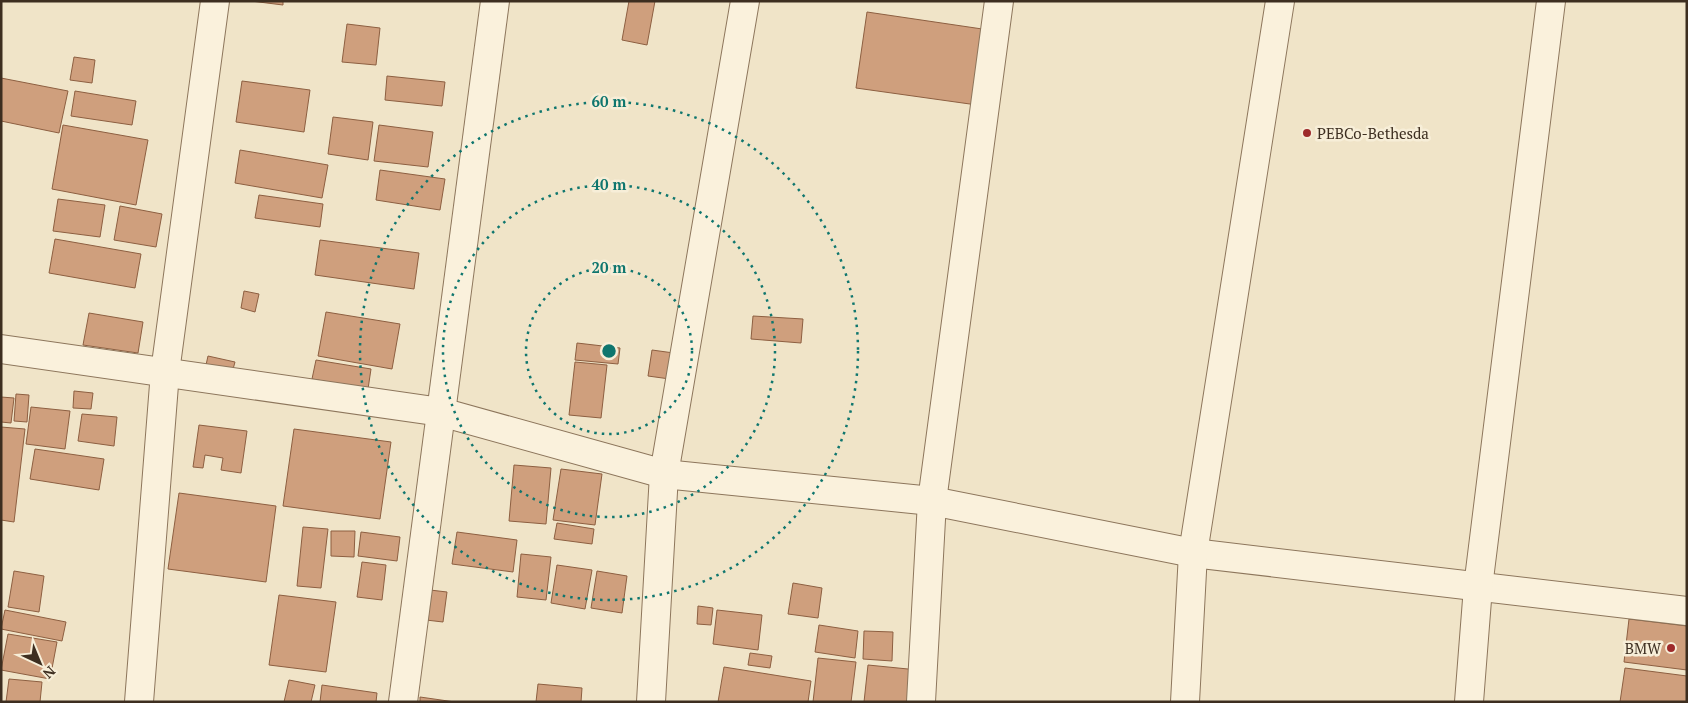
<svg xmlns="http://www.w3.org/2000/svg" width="1688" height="703" viewBox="0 0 1688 703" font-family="'PT Serif',serif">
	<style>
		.building { fill: #cf9f7d; stroke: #8d5f41 }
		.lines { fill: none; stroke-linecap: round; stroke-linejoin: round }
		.minor-casing { stroke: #8d765c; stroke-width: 30 }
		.minor { stroke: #faf1dc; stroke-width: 28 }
		.ring { fill: none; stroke: #0f766e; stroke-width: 2.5; stroke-dasharray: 2.5 5 }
		.poi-dot { fill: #9e2a2b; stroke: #f7eed8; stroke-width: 2 }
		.labels { text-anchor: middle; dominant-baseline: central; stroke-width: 5; stroke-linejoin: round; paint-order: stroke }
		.poi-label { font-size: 15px; fill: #3d2e20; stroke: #f7eed8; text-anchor: start }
		.centre { fill: #0f766e; stroke: #f7eed8; stroke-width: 2.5 }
		.ring-label { font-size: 15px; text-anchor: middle; font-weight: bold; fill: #0f766e; stroke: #f7eed8; stroke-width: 5; stroke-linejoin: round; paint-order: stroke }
	</style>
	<rect width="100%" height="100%" fill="#f0e4c8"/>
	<g class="building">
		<polygon points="251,1 283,1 283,5"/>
		<polygon points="629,1 655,1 647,45 622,40"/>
		<polygon points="867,12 989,30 977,105 856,88"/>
		<polygon points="347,24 380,28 376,65 342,62"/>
		<polygon points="74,57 95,60 92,83 70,80"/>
		<polygon points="387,76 445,82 442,106 385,100"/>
		<polygon points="1,78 68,91 59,133 1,121"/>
		<polygon points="242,81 310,90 304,132 236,122"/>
		<polygon points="75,91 136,101 132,125 71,116"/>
		<polygon points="333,117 373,122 368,160 328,154"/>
		<polygon points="63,125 148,140 136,205 52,189"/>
		<polygon points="379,125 433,132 428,167 374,161"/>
		<polygon points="240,150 328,165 322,198 235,183"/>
		<polygon points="380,170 445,179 440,210 376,200"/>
		<polygon points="259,195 323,204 320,227 255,218"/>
		<polygon points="58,199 105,205 100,237 53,231"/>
		<polygon points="120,206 162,214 156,247 114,240"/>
		<polygon points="55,239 141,254 135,288 49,273"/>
		<polygon points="320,240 419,253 414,289 315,275"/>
		<polygon points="244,291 259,294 255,312 241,308"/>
		<polygon points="326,312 400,324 392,369 318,356"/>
		<polygon points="89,313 143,322 138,353 83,345"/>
		<polygon points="753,316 803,319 801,343 751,339"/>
		<polygon points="577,343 620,348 618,364 575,360"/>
		<polygon points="652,350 681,354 677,380 648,376"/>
		<polygon points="208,356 235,362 230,380 204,374"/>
		<polygon points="316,360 371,369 368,389 312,379"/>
		<polygon points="575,362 607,365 601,418 569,415"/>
		<polygon points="74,391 93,393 91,409 73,408"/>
		<polygon points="16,394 29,395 27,422 14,421"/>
		<polygon points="1,397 14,398 11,423 1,422"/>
		<polygon points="31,407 70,411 65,449 26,444"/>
		<polygon points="82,414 117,417 114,446 78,441"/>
		<polygon points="199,425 247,431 241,473 221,470 223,458 205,455 203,468 193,467"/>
		<polygon points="1,427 25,429 14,522 1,520"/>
		<polygon points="294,429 391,442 380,519 283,506"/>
		<polygon points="35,449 104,459 99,490 30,479"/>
		<polygon points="514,465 551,468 546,524 509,521"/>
		<polygon points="561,469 602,474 595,525 553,520"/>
		<polygon points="179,493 276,506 266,582 168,569"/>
		<polygon points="557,523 594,529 592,544 554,539"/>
		<polygon points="303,527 328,529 321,588 297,586"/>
		<polygon points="331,531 355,531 354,557 331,556"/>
		<polygon points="361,532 400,537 397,561 358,556"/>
		<polygon points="457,532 517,540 513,572 452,564"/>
		<polygon points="521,554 551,557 546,600 517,597"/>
		<polygon points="362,562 386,565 382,600 357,597"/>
		<polygon points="557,565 592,570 585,609 551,603"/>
		<polygon points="14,571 44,576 39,612 8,607"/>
		<polygon points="597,571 627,576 622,613 591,608"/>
		<polygon points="793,583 822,588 818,618 788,614"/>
		<polygon points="430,590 447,592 443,622 426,620"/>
		<polygon points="279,595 336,602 326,672 269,665"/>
		<polygon points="698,606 713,608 711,625 697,624"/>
		<polygon points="5,610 66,622 62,641 1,629"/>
		<polygon points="717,610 762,615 758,650 713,644"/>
		<polygon points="1629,619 1687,626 1687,670 1624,662"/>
		<polygon points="819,625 858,631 855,658 815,652"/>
		<polygon points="864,631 893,632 892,661 863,659"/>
		<polygon points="8,634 57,642 50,679 1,670"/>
		<polygon points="750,653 772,656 770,668 748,665"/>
		<polygon points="818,658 856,662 851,702 813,702"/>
		<polygon points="868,665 918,670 915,702 864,702"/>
		<polygon points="724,667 811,681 808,702 718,702"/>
		<polygon points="1625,668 1687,676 1687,702 1620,702"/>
		<polygon points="9,679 42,682 40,702 6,702"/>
		<polygon points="289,680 315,685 311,702 284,702"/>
		<polygon points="538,684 582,688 581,702 536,702"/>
		<polygon points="322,685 377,693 376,702 320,702"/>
		<polygon points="420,697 455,702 420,702"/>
	</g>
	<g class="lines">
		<g class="minor-casing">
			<g id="minor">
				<polyline points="1,349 441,412 664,474 932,501 1193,553 1687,611"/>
				<polyline points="139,702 165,372 215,1"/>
				<polyline points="403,702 495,1"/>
				<polyline points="651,702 664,474 745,1"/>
				<polyline points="921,702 932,501 999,1"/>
				<polyline points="1185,702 1193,553 1280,1"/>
				<polyline points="1469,702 1478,587 1551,1"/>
			</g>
		</g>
		<use href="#minor" class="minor"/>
	</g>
	<g class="ring">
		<circle cx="609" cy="351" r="83"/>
		<circle cx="609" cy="351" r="166"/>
		<circle cx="609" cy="351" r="249"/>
	</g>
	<g class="poi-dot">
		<circle cx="1307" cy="133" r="5"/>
		<circle cx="1671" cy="648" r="5"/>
	</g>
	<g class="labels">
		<g class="poi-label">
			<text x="1317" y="133">PEBCo-Bethesda</text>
			<text x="1661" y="648" text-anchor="end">BMW</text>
		</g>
	</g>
	<circle cx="609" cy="351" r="8" class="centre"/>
	<g class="ring-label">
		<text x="609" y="107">60 m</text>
		<text x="609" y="190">40 m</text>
		<text x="609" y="273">20 m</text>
	</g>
	<rect width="1688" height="703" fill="none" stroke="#3d2e20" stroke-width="5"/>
	<g transform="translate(40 663) rotate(136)" stroke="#f7eed8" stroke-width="4" paint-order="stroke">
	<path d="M0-4L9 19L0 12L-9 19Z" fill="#3d2e20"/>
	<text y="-8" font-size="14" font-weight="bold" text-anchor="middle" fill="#3d2e20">N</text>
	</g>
</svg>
